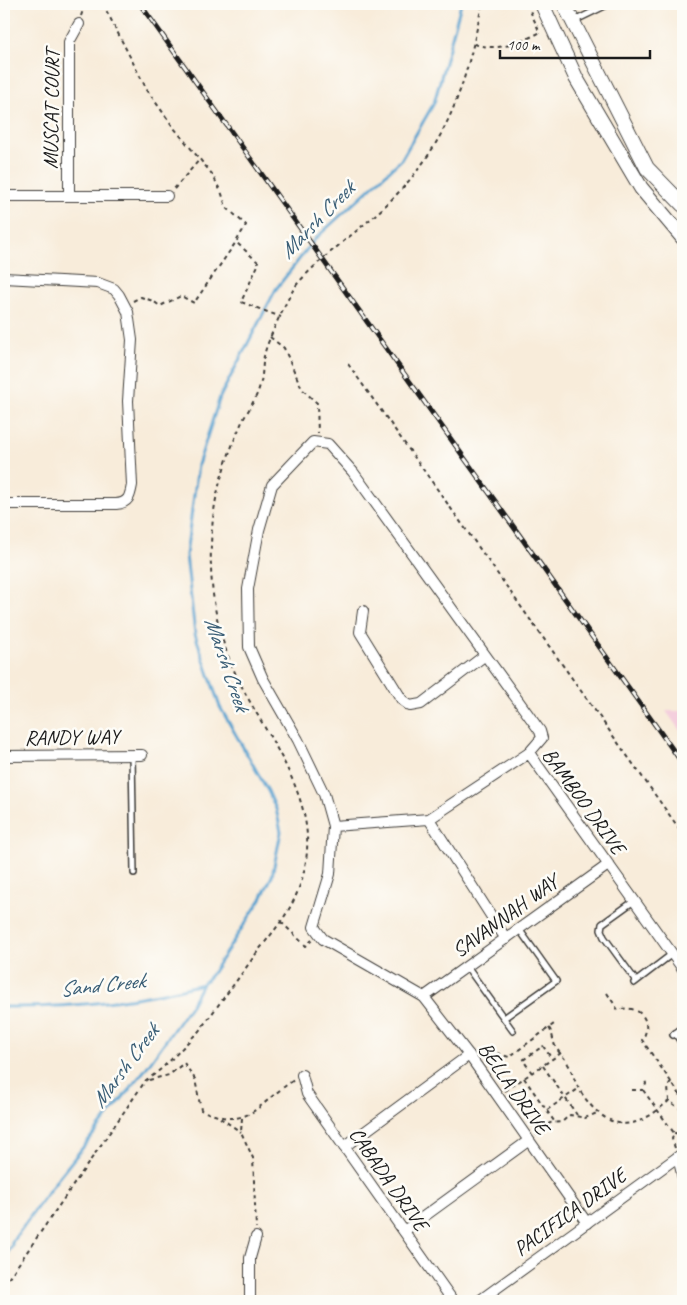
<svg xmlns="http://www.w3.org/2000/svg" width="687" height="1305" viewBox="0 0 687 1305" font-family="Caveat,sans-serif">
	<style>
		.built { fill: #f4cfdd }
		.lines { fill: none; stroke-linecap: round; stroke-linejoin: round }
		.stream { stroke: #58a1cf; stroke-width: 3 }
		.lane-casing { stroke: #3d3b38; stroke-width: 8 }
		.street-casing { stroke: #3d3b38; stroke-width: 12 }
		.secondary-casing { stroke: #3d3b38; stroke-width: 16 }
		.path { stroke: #3d3b38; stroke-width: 2; stroke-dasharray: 4 4; stroke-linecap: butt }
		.lane { stroke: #fff; stroke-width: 5 }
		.street { stroke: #fff; stroke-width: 10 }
		.secondary { stroke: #fff; stroke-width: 14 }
		.rail-casing { stroke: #1c1c1c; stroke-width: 5 }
		.rail { stroke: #fdfcf7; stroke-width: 3; stroke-dasharray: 9; stroke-linecap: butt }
		.labels { text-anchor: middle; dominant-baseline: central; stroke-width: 5; stroke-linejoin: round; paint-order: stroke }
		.street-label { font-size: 21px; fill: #1c1c1c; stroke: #fdfcf7 }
		.water-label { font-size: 22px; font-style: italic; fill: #3a5e76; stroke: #fdfcf7 }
	</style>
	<rect width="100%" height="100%" fill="#fdfcf7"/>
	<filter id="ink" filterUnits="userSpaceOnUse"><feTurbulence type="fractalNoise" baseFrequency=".02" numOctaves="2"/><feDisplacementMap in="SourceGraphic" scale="10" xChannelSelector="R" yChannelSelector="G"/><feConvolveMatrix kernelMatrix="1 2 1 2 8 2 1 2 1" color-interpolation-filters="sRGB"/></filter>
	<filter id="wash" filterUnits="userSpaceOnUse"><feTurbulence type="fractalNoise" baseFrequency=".0096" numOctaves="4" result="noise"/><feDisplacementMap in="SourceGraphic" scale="20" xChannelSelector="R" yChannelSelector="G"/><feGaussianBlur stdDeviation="1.12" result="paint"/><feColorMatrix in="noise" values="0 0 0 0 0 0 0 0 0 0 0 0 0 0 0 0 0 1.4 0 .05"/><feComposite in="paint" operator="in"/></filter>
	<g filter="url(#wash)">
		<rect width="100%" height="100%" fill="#f8ecda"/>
		<polygon class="built" points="666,711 683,711 683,735"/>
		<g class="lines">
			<g class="stream">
				<path d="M 4,1007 C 71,1008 137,1001 202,984"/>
				<polyline points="4,1258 12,1246 12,1242 56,1181 144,1071 191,1005 202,984 211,975 261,899 272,876 281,832 276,809 268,791 220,707 195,634 186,555 198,465 220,397 276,289 315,239 401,160 434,103 461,4"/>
			</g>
		</g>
	</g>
	<g filter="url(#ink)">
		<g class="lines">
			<g class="lane-casing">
				<g id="lane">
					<polyline points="574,21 609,4"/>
					<polyline points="132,755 134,873"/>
					<polyline points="634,901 602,924 601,930 604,937 636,981"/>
					<polyline points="467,967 513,1031"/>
					<polyline points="634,983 672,954"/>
					<polyline points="504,1018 556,981 519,929"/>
					<polyline points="675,1033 683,1045"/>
					<polyline points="673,1035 683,1027"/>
				</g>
			</g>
			<g class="street-casing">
				<g id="street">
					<polyline points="4,196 167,196"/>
					<polyline points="69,196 69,42 79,24"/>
					<path d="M 4,278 L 98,283 L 114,289 L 119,295 L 128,312 L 132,340 L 128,401 L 132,485 C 130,496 129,503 116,504 L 4,504"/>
					<polyline points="363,611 360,632 402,700 410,706 421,704 484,656"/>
					<polyline points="4,756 142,755"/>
					<polyline points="429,819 506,939"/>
					<polyline points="333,826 324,794 298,740 263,679 249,647 248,589 259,530 272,485 313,442 328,444 353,472 540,731 542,738 529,753"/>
					<polyline points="424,997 608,865"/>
					<polyline points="302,1075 307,1094 453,1301"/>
					<polyline points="344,1147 469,1055"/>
					<polyline points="678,1157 683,1178"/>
					<polyline points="587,1223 469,1055 424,997 323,939 314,927 330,874 333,826 429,819 529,753 683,969"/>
					<polyline points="404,1231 528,1141"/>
					<polyline points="250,1301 250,1258 256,1237"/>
					<polyline points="479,1301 683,1153"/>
				</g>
			</g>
			<g class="secondary-casing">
				<g id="secondary">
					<polyline points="542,4 576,78 641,188 683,238"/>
					<polyline points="564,4 647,168 683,205"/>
				</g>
			</g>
			<g class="path">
				<polyline points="103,4 147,90 174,128 212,174 222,194 226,207 246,225 236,242 259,263 241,302 281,317"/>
				<polyline points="527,4 540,33"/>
				<polyline points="81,16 85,4"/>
				<path d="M 474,44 C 500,52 519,43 541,32"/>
				<polyline points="174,189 200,159"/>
				<polyline points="133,301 141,297 153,301 160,306 181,296 194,303 236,242"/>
				<polyline points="270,337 284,348 302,389 317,403 318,433"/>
				<polyline points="348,364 683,834"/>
				<polyline points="281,922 306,946 312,940"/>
				<path d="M 607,993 L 618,1010 C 639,1003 654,1022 642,1040 L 683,1099"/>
				<path d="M 549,1028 C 554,1035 552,1043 557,1049 C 560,1054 565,1058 568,1064 C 573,1072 574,1081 579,1089 C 594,1114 618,1135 647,1117 C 655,1113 662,1106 669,1101"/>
				<polyline points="483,1058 493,1052 509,1057 554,1024"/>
				<polyline points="543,1066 577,1115"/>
				<polyline points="532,1073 523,1060 543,1046 552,1059"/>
				<polyline points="524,1078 554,1121"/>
				<path d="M 149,1080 L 169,1075 L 184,1063 L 195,1079 L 201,1110 C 251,1132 256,1104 294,1080"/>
				<polyline points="671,1082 668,1087 669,1101 683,1111"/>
				<polyline points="632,1090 643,1090 646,1084 645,1079"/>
				<polyline points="643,1090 674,1133"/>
				<polyline points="505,1091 561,1053"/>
				<polyline points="547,1110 578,1089"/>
				<polyline points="220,1118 241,1132"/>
				<polyline points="242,1118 241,1132 253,1158 256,1228"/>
				<polyline points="536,1135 550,1123 562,1122 570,1115 585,1118 597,1113"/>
				<polyline points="675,1148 672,1139 674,1133 681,1134 683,1137"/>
				<path d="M 4,1285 L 146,1080 C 167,1067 181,1048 199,1031 C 219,1004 239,978 258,951 C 273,932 288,915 297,893 C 334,803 261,738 230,661 C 211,614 207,561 214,511 C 218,481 230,449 242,422 C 248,410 257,398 260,385 C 263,376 262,366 264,356 C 266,343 290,292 298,283 C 324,254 358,232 386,205 C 448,146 466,85 482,4"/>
			</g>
			<use href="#lane" class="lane"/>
			<use href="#street" class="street"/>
			<use href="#secondary" class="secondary"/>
			<g class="rail-casing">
				<polyline id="rail" points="140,4 683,764"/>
			</g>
			<use href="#rail" class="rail"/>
		</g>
	</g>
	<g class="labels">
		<g class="street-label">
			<text transform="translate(51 109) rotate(-89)">MUSCAT COURT</text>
			<text transform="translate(72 737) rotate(-1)">RANDY WAY</text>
			<text transform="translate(584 801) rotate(54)">BAMBOO DRIVE</text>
			<text transform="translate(505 916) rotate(-36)">SAVANNAH WAY</text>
			<text transform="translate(514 1088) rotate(55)">BELLA DRIVE</text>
			<text transform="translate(389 1179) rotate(55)">CABADA DRIVE</text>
			<text transform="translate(570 1212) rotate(-36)">PACIFICA DRIVE</text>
		</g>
		<g class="water-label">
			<text transform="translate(317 220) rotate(-46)">Marsh Creek</text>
			<text transform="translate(227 664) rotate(71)">Marsh Creek</text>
			<text transform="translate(102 985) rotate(-6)">Sand Creek</text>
			<text transform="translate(125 1066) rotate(-53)">Marsh Creek</text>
		</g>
	</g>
	<rect width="687" height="1305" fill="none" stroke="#fdfcf7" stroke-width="20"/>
	<path d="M500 50v8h150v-8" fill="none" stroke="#1c1c1c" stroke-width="2.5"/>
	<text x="507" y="50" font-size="15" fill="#1c1c1c" stroke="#fdfcf7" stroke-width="4" paint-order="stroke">100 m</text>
</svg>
